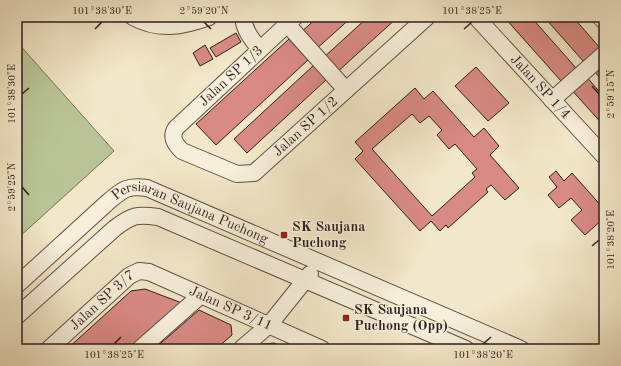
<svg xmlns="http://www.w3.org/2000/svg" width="621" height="366" viewBox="0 0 621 366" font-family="'Old Standard TT',serif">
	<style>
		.green { fill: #b9c596; stroke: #727258 }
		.building { fill: #d98a84; stroke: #2c1f1b; fill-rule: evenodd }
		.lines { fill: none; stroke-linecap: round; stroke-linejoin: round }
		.minor-casing { stroke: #5e5146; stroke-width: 18 }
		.minor { stroke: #f7efdb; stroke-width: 16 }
		.ticks { fill: none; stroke: #2c1f1b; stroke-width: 1.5 }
		.poi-dot { fill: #8f2418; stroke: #f7efdb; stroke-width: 1.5 }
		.labels { text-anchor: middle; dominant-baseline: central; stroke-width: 3; stroke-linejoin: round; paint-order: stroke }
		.street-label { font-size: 14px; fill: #2c1f1b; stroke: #f7efdb }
		.poi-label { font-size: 14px; font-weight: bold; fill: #2c1f1b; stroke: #f7efdb; text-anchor: start }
		.neatline { fill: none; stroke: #2c1f1b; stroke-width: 1.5 }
		.ticks-label { font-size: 10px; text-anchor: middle; fill: #2c1f1b }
	</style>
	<rect width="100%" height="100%" fill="#f2e7c8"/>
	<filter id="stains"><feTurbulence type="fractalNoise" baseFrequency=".005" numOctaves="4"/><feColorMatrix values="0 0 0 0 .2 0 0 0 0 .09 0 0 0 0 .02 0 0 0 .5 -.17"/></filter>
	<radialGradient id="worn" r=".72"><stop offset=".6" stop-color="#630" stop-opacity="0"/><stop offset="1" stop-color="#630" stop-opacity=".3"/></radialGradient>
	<polygon class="green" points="17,42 114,151 17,239"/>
	<g class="building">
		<polygon points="318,17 352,17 315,50 300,33"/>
		<polygon points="368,17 398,17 335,74 322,59"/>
		<polygon points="504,17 531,17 576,68 561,81"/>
		<polygon points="544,17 573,17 600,48 584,62"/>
		<polygon points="236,33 241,42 216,57 210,48"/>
		<polygon points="289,39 308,60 216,145 196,124"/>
		<polygon points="205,45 213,59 200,66 193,53"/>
		<polygon points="604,57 604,82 591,68"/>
		<polygon points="314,65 327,79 247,153 234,139"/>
		<polygon points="476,67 509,103 488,121 455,86"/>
		<polygon points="585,75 604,97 604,126 570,88"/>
		<path d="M 415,88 L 424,99 L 433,91 L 474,137 L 484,128 L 499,146 L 490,155 L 519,188 L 505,200 L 491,185 L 486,189 L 488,192 L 448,228 L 446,225 L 440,231 L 431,221 L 420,231 L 355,159 L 363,151 L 355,142 ZM 412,114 L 420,123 L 429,116 L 442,130 L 437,135 L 449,149 L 455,144 L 477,169 L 472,173 L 475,177 L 432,216 L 372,149 Z"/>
		<polygon points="556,171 564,181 572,173 604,209 604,218 585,235 571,220 582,210 571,198 559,208 548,195 557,187 549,177"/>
		<polygon points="145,289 182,303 129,349 67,349 131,291"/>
		<polygon points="199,310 231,325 232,335 216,349 154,349"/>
		<polygon points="274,343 287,349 251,349 255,345"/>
	</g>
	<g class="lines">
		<g class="minor-casing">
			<g id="minor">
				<path d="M 133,17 C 158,31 182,27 209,17"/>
				<path d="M 243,17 C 244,30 252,40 260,49"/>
				<path id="s1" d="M 295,17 L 176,128 C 170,137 175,144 182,151 L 237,174 L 254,173 L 427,17"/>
				<path id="s2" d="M 476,17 L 604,156"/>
				<polyline points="600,17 604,21"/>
				<polyline points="287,24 346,90"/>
				<polyline points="552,100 604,54"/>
				<path id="s3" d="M 17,285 L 108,202 C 123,189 128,185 147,188 L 521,349"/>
				<path d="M 17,316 L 115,228 C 132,215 137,214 158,217 L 466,349"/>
				<path id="s4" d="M 49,349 L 129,276 L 139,271 L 149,272 L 322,349"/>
				<polyline points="140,349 201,295"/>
				<polyline points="241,349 269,325 310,274"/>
			</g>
		</g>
		<use href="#minor" class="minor"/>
	</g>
	<path class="ticks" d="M 204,22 L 211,29M 95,29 L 102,22M 464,29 L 472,22M 592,86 L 599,94M 22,94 L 29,88M 22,187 L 29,195M 592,246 L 599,240M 114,344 L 121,337M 483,344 L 491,337"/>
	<g class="poi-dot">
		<rect x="280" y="231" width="8" height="8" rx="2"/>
		<rect x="342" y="314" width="8" height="8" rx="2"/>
	</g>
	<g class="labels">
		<g class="street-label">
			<text transform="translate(231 76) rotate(-43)">Jalan SP 1/3</text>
			<text stroke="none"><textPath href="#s2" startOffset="95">Jalan SP 1/4</textPath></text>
			<text stroke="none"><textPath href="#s1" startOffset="335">Jalan SP 1/2</textPath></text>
			<text stroke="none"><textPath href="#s3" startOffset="214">Persiaran Saujana Puchong</textPath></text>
			<text stroke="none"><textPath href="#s4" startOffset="72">Jalan SP 3/7</textPath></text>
			<text stroke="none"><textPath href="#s4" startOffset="219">Jalan SP 3/11</textPath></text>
		</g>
		<g class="poi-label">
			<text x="292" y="227">SK Saujana<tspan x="292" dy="16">Puchong</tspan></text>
			<text x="354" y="310">SK Saujana<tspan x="354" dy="16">Puchong (Opp)</tspan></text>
		</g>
	</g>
	<rect width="621" height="366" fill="none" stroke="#f2e7c8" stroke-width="44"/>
	<rect x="22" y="22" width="577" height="322" class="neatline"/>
	<g class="ticks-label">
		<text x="102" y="14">101°38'30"E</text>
		<text x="204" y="14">2°59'20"N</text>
		<text x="472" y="14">101°38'25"E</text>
		<text transform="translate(610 94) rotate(-90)" y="4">2°59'15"N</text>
		<text transform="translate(11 94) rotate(-90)" y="4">101°38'30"E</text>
		<text transform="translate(11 187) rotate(-90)" y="4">2°59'25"N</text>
		<text transform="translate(610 240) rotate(-90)" y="4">101°38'20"E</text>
		<text x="114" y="358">101°38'25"E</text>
		<text x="483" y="358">101°38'20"E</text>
	</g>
	<rect width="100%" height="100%" filter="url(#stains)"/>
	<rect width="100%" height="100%" fill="url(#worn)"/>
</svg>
